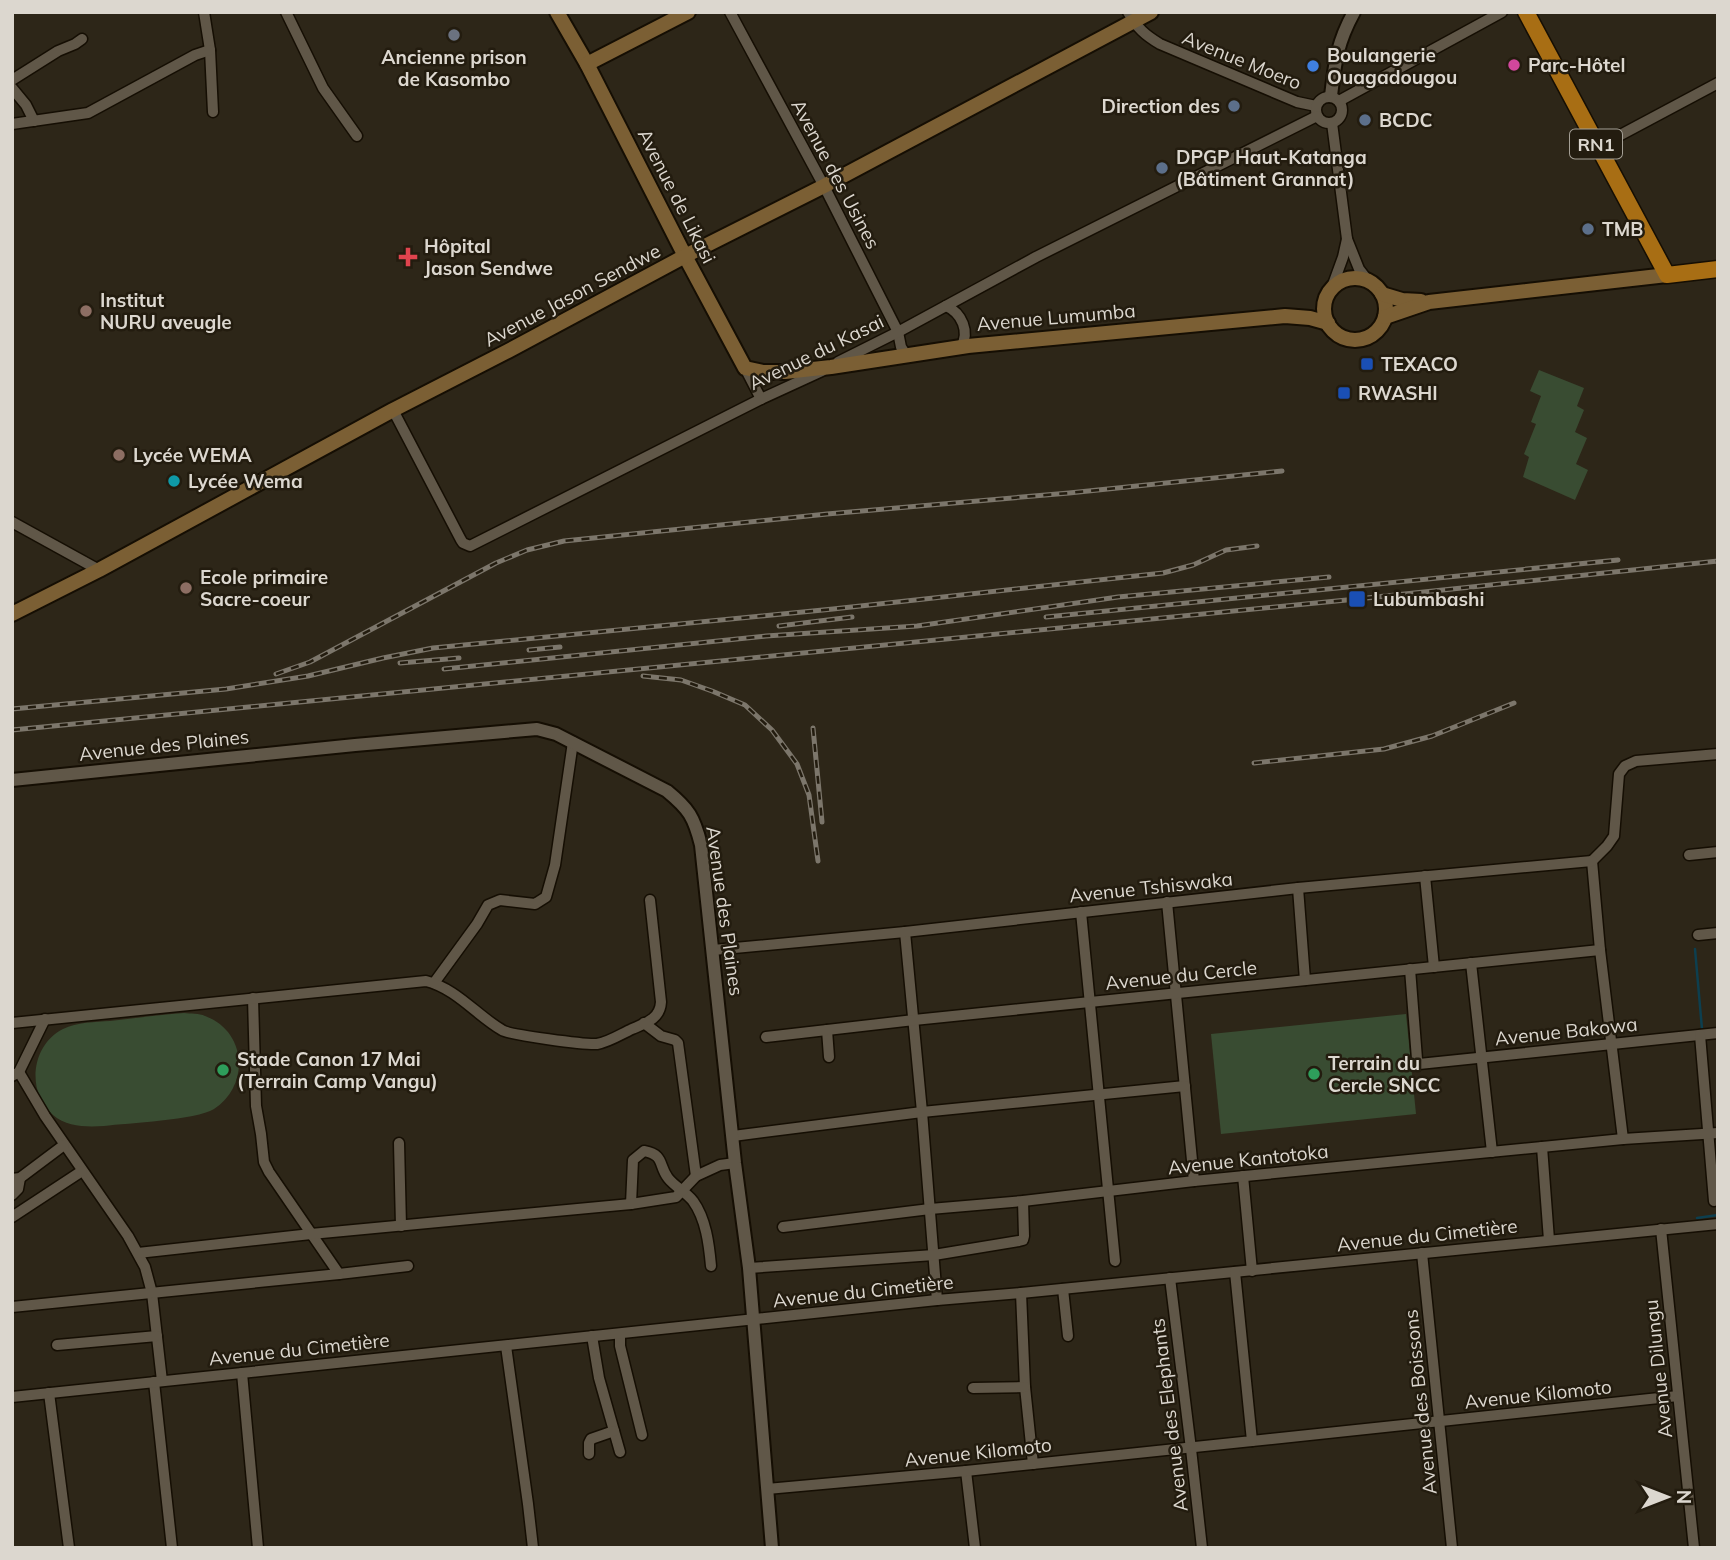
<svg xmlns="http://www.w3.org/2000/svg" width="1730" height="1560" viewBox="0 0 1730 1560" font-family="Mulish,sans-serif">
	<style>
		.green { fill: #394c32 }
		.lines { fill: none; stroke-linecap: round; stroke-linejoin: round }
		.stream { stroke: #0d3f4f; stroke-width: 2.5 }
		.minor-casing { stroke: #150e03; stroke-width: 13 }
		.tertiary-casing { stroke: #150e03; stroke-width: 16 }
		.secondary-casing { stroke: #150e03; stroke-width: 18 }
		.trunk-casing { stroke: #150e03; stroke-width: 19 }
		.minor { stroke: #605748; stroke-width: 10 }
		.tertiary { stroke: #605748; stroke-width: 12 }
		.secondary { stroke: #7b5f34; stroke-width: 14 }
		.trunk { stroke: #a86e14; stroke-width: 16 }
		.rail-casing { stroke: #7c766b; stroke-width: 5 }
		.rail { stroke: #231c0f; stroke-width: 2.5; stroke-dasharray: 8; stroke-linecap: butt }
		.worship-dot { fill: #6b7280; stroke: #231c0f; stroke-width: 2.5 }
		.hotel-dot { fill: #d1479c; stroke: #231c0f; stroke-width: 2.5 }
		.shop-dot { fill: #3f7fe0; stroke: #231c0f; stroke-width: 2.5 }
		.service-dot { fill: #5c6f8a; stroke: #231c0f; stroke-width: 2.5 }
		.health-dot { fill: #e0444e; stroke: #231c0f; stroke-width: 2.5 }
		.education-dot { fill: #8d6e63; stroke: #231c0f; stroke-width: 2.5 }
		.transit-dot { fill: #1a4fb4; stroke: #231c0f; stroke-width: 2.5 }
		.culture-dot { fill: #0f9aa8; stroke: #231c0f; stroke-width: 2.5 }
		.leisure-dot { fill: #2e9e5b; stroke: #231c0f; stroke-width: 2.5 }
		.labels { text-anchor: middle; dominant-baseline: central; stroke-width: 5; stroke-linejoin: round; paint-order: stroke }
		.shield { fill: #231c0f; stroke: #a49f95; stroke-width: 2 }
		.shield-label { font-size: 18px; font-weight: bold; fill: #dcd7cf }
		.poi-label { font-size: 19px; font-weight: bold; fill: #dcd7cf; stroke: #231c0f; text-anchor: start }
		.street-label { font-size: 19px; fill: #dcd7cf; stroke: #231c0f }
	</style>
	<rect width="100%" height="100%" fill="#2d2618"/>
	<g class="green">
		<polygon points="1539,370 1584,388 1577,406 1584,410 1575,432 1587,438 1576,464 1588,470 1575,500 1523,477 1529,457 1524,454 1536,424 1531,422 1541,396 1530,391"/>
		<path d="M 184,1013 C 191,1014 199,1013 205,1016 C 247,1031 250,1086 214,1109 C 196,1120 128,1123 104,1126 C 86,1127 67,1127 53,1115 C 26,1092 31,1045 63,1029 C 77,1022 95,1022 110,1021 C 135,1018 159,1015 184,1013 Z"/>
		<polygon points="1406,1014 1416,1114 1221,1134 1211,1034"/>
	</g>
	<g class="lines">
		<g class="stream">
			<polyline points="1695,949 1702,1029"/>
			<polyline points="1697,1218 1718,1215"/>
		</g>
		<g class="minor-casing">
			<g id="minor">
				<polyline points="204,12 210,50 213,112"/>
				<polyline points="286,12 323,88 357,136"/>
				<polyline points="730,12 824,186 898,332 901,347 906,355"/>
				<path d="M 1128,12 C 1137,28 1145,35 1160,44 L 1297,102 L 1316,106"/>
				<polyline points="12,80 58,51 75,44 82,39"/>
				<polyline points="12,88 26,105 34,121"/>
				<circle cx="1329" cy="110" r="13"/>
				<polyline points="1339,101 1502,12"/>
				<polyline points="1332,123 1347,239 1359,269 1369,282"/>
				<polyline points="12,124 88,113 195,55 210,50"/>
				<polyline points="1598,147 1718,83"/>
				<polyline points="1331,290 1343,257 1347,239"/>
				<path d="M 946,306 C 962,313 970,332 961,347"/>
				<polyline points="838,362 898,332 1036,257 1317,116"/>
				<polyline points="745,368 761,399"/>
				<polyline points="393,410 461,540 463,543 470,546 761,399 822,371"/>
				<polyline points="12,522 99,570"/>
				<polyline points="1689,855 1718,852"/>
				<polyline points="1592,861 1600,950 1623,1139"/>
				<polyline points="1592,861 1607,846 1614,836 1619,774 1625,766 1636,761 1718,754"/>
				<polyline points="1425,876 1434,967"/>
				<polyline points="1298,888 1305,980"/>
				<polyline points="1167,902 1194,1181"/>
				<polyline points="1081,912 1115,1261"/>
				<polyline points="905,932 922,1112 937,1300"/>
				<polyline points="1698,935 1718,933"/>
				<polyline points="713,950 905,932 1298,888 1592,861"/>
				<polyline points="1471,963 1492,1152"/>
				<polyline points="1410,969 1417,1059 1419,1064 1718,1033"/>
				<polyline points="434,983 477,924 488,905 500,900 535,904 546,897 555,865 573,742"/>
				<polyline points="253,998 256,1106 261,1134 264,1162 269,1172 339,1274 408,1266"/>
				<path d="M 12,1023 L 426,981 C 457,989 476,1015 502,1030 C 509,1035 587,1045 597,1044 C 609,1042 621,1034 632,1029 C 646,1023 660,1019 661,1002 L 650,900"/>
				<polyline points="644,1023 661,1036 675,1040 678,1043 696,1176"/>
				<polyline points="827,1030 829,1057"/>
				<polyline points="1700,1035 1714,1201"/>
				<polyline points="766,1037 914,1020 1600,950"/>
				<polyline points="19,1072 45,1116 128,1236 145,1267 152,1293 162,1381"/>
				<polyline points="12,1076 19,1072 45,1019"/>
				<polyline points="733,1136 922,1112 1185,1086"/>
				<polyline points="399,1143 401,1226"/>
				<polyline points="1542,1147 1549,1240"/>
				<polyline points="1243,1176 1252,1271"/>
				<polyline points="12,1179 20,1178 64,1145"/>
				<polyline points="12,1195 18,1189 20,1178"/>
				<path d="M 631,1204 L 633,1160 L 644,1151 C 665,1155 658,1165 668,1178 C 675,1187 686,1192 693,1201 C 706,1219 709,1244 711,1266"/>
				<polyline points="12,1217 82,1171"/>
				<polyline points="783,1227 930,1209 1023,1201 1194,1181 1623,1139 1718,1133"/>
				<polyline points="1661,1229 1694,1548"/>
				<polyline points="138,1253 311,1234 631,1204 676,1197 696,1176 720,1165 735,1163"/>
				<polyline points="1422,1253 1452,1548"/>
				<polyline points="749,1268 934,1255 1019,1241 1023,1240 1024,1236 1023,1201"/>
				<polyline points="1170,1278 1191,1449 1202,1548"/>
				<polyline points="1063,1289 1068,1336"/>
				<polyline points="1021,1293 1025,1387 1033,1464"/>
				<polyline points="12,1307 339,1274"/>
				<polyline points="620,1334 620,1346 642,1435"/>
				<polyline points="592,1336 599,1378 620,1452"/>
				<polyline points="57,1345 157,1336"/>
				<polyline points="506,1346 528,1504 533,1548"/>
				<polyline points="242,1373 258,1548"/>
				<polyline points="154,1382 172,1548"/>
				<polyline points="973,1388 1025,1387"/>
				<polyline points="49,1393 69,1548"/>
				<polyline points="12,1397 937,1300 1021,1293 1718,1224"/>
				<polyline points="1252,1441 1678,1396"/>
				<polyline points="589,1454 589,1443 591,1439 614,1431"/>
				<polyline points="966,1471 975,1548"/>
				<polyline points="767,1489 966,1471 1252,1441 1235,1272"/>
			</g>
		</g>
		<g class="tertiary-casing">
			<g id="tertiary">
				<path d="M 1331,96 C 1335,62 1337,43 1354,12"/>
				<path d="M 12,780 L 355,745 L 537,729 L 556,734 L 667,791 C 689,809 694,817 701,845 L 735,1163 L 749,1268 L 772,1548"/>
			</g>
		</g>
		<g class="secondary-casing">
			<g id="secondary">
				<polyline points="557,12 587,64 685,256 745,368 763,372 785,372 831,367 968,346 1285,316 1310,318 1328,323"/>
				<polyline points="587,64 688,12"/>
				<circle cx="1355" cy="309" r="31"/>
				<polyline points="1382,294 1402,300 1421,301"/>
				<polyline points="1385,317 1429,302 1667,275"/>
				<polyline points="12,614 99,570 393,410 508,351 685,256 824,186 1151,12"/>
			</g>
		</g>
		<g class="trunk-casing">
			<polyline id="trunk" points="1526,12 1667,275 1718,269"/>
		</g>
		<use href="#minor" class="minor"/>
		<use href="#tertiary" class="tertiary"/>
		<use href="#secondary" class="secondary"/>
		<use href="#trunk" class="trunk"/>
		<g class="rail-casing">
			<g id="rail">
				<polyline points="1046,617 1618,560"/>
				<polyline points="779,626 852,617"/>
				<polyline points="529,650 560,647"/>
				<polyline points="400,663 459,658"/>
				<polyline points="444,669 766,636 917,626 1118,597 1329,577"/>
				<polyline points="276,674 310,662 496,563 527,550 564,541 827,514 1069,493 1282,471"/>
				<polyline points="643,676 681,680 712,691 745,705 772,730 797,764 809,795 818,861"/>
				<polyline points="12,709 226,689 308,676 383,658 433,648 833,609 1163,573 1193,565 1226,550 1257,546"/>
				<polyline points="813,728 822,822"/>
				<polyline points="12,730 1357,599 1718,561"/>
				<polyline points="1254,763 1384,749 1432,736 1514,703"/>
			</g>
		</g>
		<use href="#rail" class="rail"/>
	</g>
	<circle class="worship-dot" cx="454" cy="35" r="7"/>
	<circle class="hotel-dot" cx="1514" cy="65" r="7"/>
	<circle class="shop-dot" cx="1313" cy="66" r="7"/>
	<g class="service-dot">
		<circle cx="1234" cy="106" r="7"/>
		<circle cx="1365" cy="120" r="7"/>
		<circle cx="1162" cy="168" r="7"/>
		<circle cx="1588" cy="229" r="7"/>
	</g>
	<path class="health-dot" d="M404.5 246.5h7v7h7v7h-7v7h-7v-7h-7v-7h7z"/>
	<g class="education-dot">
		<circle cx="86" cy="311" r="7"/>
		<circle cx="119" cy="455" r="7"/>
		<circle cx="186" cy="588" r="7"/>
	</g>
	<g class="transit-dot">
		<rect x="1360" y="357" width="14" height="14" rx="3.5"/>
		<rect x="1337" y="386" width="14" height="14" rx="3.5"/>
		<rect x="1348" y="590" width="18" height="18" rx="3.5"/>
	</g>
	<circle class="culture-dot" cx="174" cy="481" r="7"/>
	<g class="leisure-dot">
		<circle cx="223" cy="1070" r="7"/>
		<circle cx="1314" cy="1074" r="7"/>
	</g>
	<g class="labels">
		<rect class="shield" x="1570" y="129.5" width="52" height="29" rx="5"/>
		<g class="shield-label">
			<text x="1596" y="144">RN1</text>
		</g>
		<g class="poi-label">
			<text x="1327" y="55">Boulangerie<tspan x="1327" dy="22">Ouagadougou</tspan></text>
			<text x="454" y="57" text-anchor="middle">Ancienne prison<tspan x="454" dy="22">de Kasombo</tspan></text>
			<text x="1528" y="65">Parc-Hôtel</text>
			<text x="1220" y="106" text-anchor="end">Direction des</text>
			<text x="1379" y="120">BCDC</text>
			<text x="1176" y="157">DPGP Haut-Katanga<tspan x="1176" dy="22">(Bâtiment Grannat)</tspan></text>
			<text x="1602" y="229">TMB</text>
			<text x="424" y="246">Hôpital<tspan x="424" dy="22">Jason Sendwe</tspan></text>
			<text x="100" y="300">Institut<tspan x="100" dy="22">NURU aveugle</tspan></text>
			<text x="1381" y="364">TEXACO</text>
			<text x="1358" y="393">RWASHI</text>
			<text x="133" y="455">Lycée WEMA</text>
			<text x="188" y="481">Lycée Wema</text>
			<text x="200" y="577">Ecole primaire<tspan x="200" dy="22">Sacre-coeur</tspan></text>
			<text x="1373" y="599">Lubumbashi</text>
			<text x="237" y="1059">Stade Canon 17 Mai<tspan x="237" dy="22">(Terrain Camp Vangu)</tspan></text>
			<text x="1328" y="1063">Terrain du<tspan x="1328" dy="22">Cercle SNCC</tspan></text>
		</g>
		<g class="street-label">
			<text transform="translate(1242 60) rotate(22)">Avenue Moero</text>
			<text transform="translate(836 174) rotate(62)">Avenue des Usines</text>
			<text transform="translate(677 196) rotate(63)">Avenue de Likasi</text>
			<text transform="translate(572 295) rotate(-28)">Avenue Jason Sendwe</text>
			<text transform="translate(1056 317) rotate(-5)">Avenue Lumumba</text>
			<text transform="translate(816 352) rotate(-26)">Avenue du Kasai</text>
			<text transform="translate(164 745) rotate(-6)">Avenue des Plaines</text>
			<text transform="translate(1151 887) rotate(-6)">Avenue Tshiswaka</text>
			<text transform="translate(725 911) rotate(82)">Avenue des Plaines</text>
			<text transform="translate(1181 975) rotate(-6)">Avenue du Cercle</text>
			<text transform="translate(1566 1031) rotate(-6)">Avenue Bakowa</text>
			<text transform="translate(1248 1159) rotate(-6)">Avenue Kantotoka</text>
			<text transform="translate(1427 1235) rotate(-6)">Avenue du Cimetière</text>
			<text transform="translate(863 1291) rotate(-6)">Avenue du Cimetière</text>
			<text transform="translate(299 1349) rotate(-6)">Avenue du Cimetière</text>
			<text transform="translate(1658 1369) rotate(-96)">Avenue Dilungu</text>
			<text transform="translate(1538 1394) rotate(-6)">Avenue Kilomoto</text>
			<text transform="translate(1420 1402) rotate(-96)">Avenue des Boissons</text>
			<text transform="translate(1169 1415) rotate(-97)">Avenue des Elephants</text>
			<text transform="translate(978 1452) rotate(-6)">Avenue Kilomoto</text>
		</g>
	</g>
	<rect width="1730" height="1560" fill="none" stroke="#dcd7cf" stroke-width="28"/>
	<g transform="translate(1667 1497) rotate(90)" stroke="#231c0f" stroke-width="5" paint-order="stroke">
	<path d="M0-5L12 26L0 18L-12 26Z" fill="#dcd7cf"/>
	<text y="-10" font-size="19" font-weight="bold" text-anchor="middle" fill="#dcd7cf">N</text>
	</g>
</svg>
